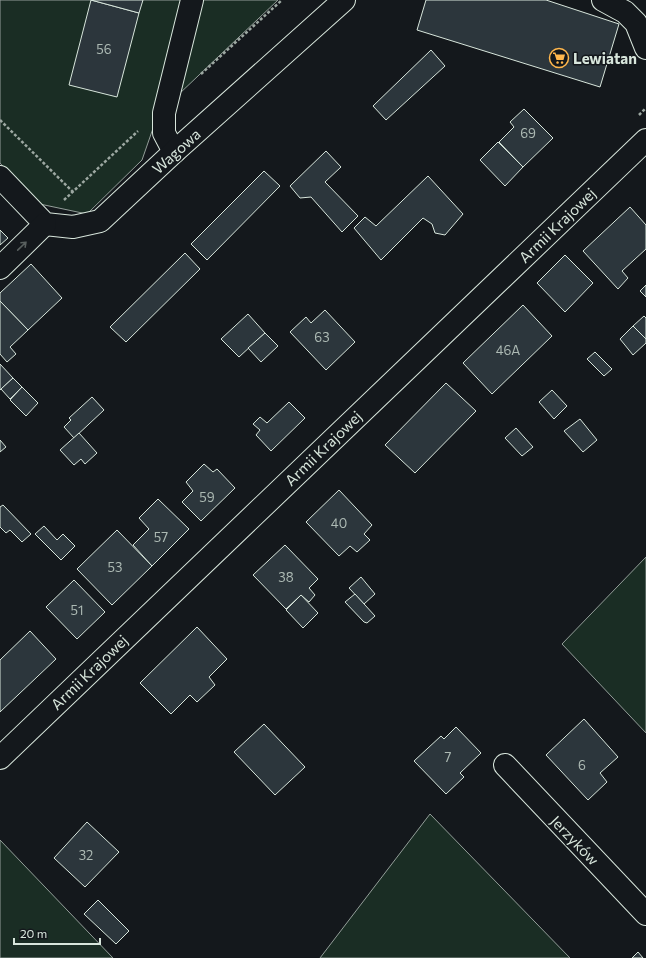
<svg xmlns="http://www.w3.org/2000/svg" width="646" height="958" viewBox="0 0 646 958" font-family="Commissioner,sans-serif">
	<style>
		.green { fill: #1a2d24; stroke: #939e99 }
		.building { fill: #2c363c; stroke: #d8e6dc }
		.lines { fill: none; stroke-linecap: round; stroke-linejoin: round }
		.minor-casing { stroke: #d8e6dc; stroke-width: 24 }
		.path { stroke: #9da8a2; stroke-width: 2.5; stroke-dasharray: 3 2; stroke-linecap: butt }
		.minor { stroke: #14181c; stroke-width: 22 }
		.oneway { stroke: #59605f }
		.labels { text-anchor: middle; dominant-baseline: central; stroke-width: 3; stroke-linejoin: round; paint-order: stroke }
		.number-label { font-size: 13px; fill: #adbab4 }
		.poi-label { font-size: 15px; font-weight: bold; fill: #d8e6dc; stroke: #14181c; text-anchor: start }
		.street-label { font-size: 15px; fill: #d8e6dc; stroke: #14181c }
	</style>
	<rect width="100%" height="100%" fill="#14181c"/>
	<g class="green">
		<polygon points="0,0 278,0 158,114 142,160 87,214 35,203 0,163"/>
		<polygon points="646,557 646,733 562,644"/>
		<polygon points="430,814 570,958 320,958"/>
		<polygon points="0,840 113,958 0,958"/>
	</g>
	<g class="building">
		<polygon points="91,0 139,13 117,97 69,85"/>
		<polygon points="91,0 143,0 139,13"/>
		<polygon points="426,0 546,0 619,24 600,87 417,30"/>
		<polygon points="431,50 445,66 386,120 373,106"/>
		<polygon points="524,109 553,138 523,167 499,142 514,127 510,122"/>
		<polygon points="498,142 523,167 505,186 480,160"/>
		<polygon points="326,151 341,167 325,182 358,216 342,232 311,197 300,198 290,186"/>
		<polygon points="264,171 280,186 207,260 191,244"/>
		<polygon points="428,176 463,214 445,235 435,233 432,224 423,218 381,260 354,228 365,217 376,226"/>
		<polygon points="630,207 646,225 646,249 622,271 628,278 618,289 583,251"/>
		<polygon points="0,230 8,238 0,245"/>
		<polygon points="185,253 200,269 126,342 110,327"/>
		<polygon points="565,255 593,283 565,312 537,283"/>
		<polygon points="31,264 62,298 28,330 0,301 0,293"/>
		<polygon points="646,285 646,297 640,291"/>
		<polygon points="0,301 28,330 10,347 16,354 7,362 0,354"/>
		<polygon points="523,305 552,336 492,394 463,363"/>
		<polygon points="325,310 355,342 326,370 290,332 306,317 311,323"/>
		<polygon points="248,314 265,333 239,357 221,339"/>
		<polygon points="644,316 646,318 646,339 633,326"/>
		<polygon points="633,326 646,339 646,343 633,355 620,339"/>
		<polygon points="265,333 278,346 261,362 248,348"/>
		<polygon points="595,352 612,369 604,376 587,359"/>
		<polygon points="0,364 13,378 0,390"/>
		<polygon points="13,378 22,387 10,399 1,389"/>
		<polygon points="446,383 476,411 415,473 385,445"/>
		<polygon points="22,387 38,403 26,416 10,400"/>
		<polygon points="552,390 567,406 554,419 539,402"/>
		<polygon points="92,397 104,410 74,438 64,427 71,420 69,418"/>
		<polygon points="289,402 305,418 271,451 256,435 260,430 253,424 260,417 267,423"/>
		<polygon points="580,419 597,440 583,452 564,431"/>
		<polygon points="516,428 533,447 522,456 505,438"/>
		<polygon points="79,433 97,453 85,464 81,459 74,465 60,450"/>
		<polygon points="0,440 6,447 0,452"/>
		<polygon points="204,464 213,472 217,469 235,488 201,521 182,502 193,491 186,482"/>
		<polygon points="339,490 372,525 364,534 370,540 357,552 350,546 339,556 306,522"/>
		<polygon points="158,499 189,529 152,566 133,545 149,529 139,518"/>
		<polygon points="3,505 31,534 22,542 10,530 6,533 0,527 0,507"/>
		<polygon points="44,526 57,540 63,534 75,546 61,560 35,534"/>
		<polygon points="117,530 152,566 112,605 77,569"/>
		<polygon points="285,545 318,579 309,588 315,595 309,602 301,595 286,609 253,575"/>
		<polygon points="361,577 375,594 364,604 349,588"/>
		<polygon points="74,580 105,612 77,639 46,607"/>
		<polygon points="355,594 375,616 367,623 364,622 345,602"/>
		<polygon points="301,595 318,613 303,628 286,610"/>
		<polygon points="197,627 227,659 209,677 215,685 197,702 190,695 171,714 140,683"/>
		<polygon points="30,631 56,659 0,712 0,660"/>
		<polygon points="584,719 618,757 600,773 607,782 588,800 546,755"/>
		<polygon points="264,724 305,767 275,795 234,752"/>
		<polygon points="456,727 481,753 460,773 464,777 446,794 414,761 441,736 444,739"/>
		<polygon points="87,822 119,852 85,887 54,858"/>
		<polygon points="98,900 129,931 116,944 84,914"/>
		<polygon points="638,952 643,958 632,958"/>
	</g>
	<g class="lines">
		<g class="minor-casing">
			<g id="minor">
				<polyline points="603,0 625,12 636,23 646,48"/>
				<polyline points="174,152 164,133 164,113 192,0"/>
				<polyline points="0,177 45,224 73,227 100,221 174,152 344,0"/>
				<polyline points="0,268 45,224"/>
				<polyline points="0,758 646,140"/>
				<polyline points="505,765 646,914"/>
			</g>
		</g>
		<g class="path">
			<polyline points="201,74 282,0"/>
			<polyline points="639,115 646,108"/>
			<polyline points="0,120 73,192"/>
			<polyline points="64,200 138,131"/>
		</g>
		<use href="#minor" class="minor"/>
	</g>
	<defs><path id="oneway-shaft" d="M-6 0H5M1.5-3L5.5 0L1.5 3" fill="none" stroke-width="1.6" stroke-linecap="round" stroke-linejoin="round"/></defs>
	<use class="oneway" href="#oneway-shaft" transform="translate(22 246) rotate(-44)"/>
	<defs>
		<g id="supermarket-ring" transform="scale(1)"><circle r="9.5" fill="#14181c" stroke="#ffb74d" stroke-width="1.5"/><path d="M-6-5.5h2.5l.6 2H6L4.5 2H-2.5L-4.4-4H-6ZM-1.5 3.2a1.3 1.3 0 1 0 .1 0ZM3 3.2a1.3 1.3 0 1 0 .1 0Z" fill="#ffb74d"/></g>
	</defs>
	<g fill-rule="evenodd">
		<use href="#supermarket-ring" x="559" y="58"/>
	</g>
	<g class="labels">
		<g class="number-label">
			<text x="104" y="49">56</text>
			<text x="528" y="133">69</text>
			<text x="322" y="337">63</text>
			<text x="508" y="350">46A</text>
			<text x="207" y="497">59</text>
			<text x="339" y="523">40</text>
			<text x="161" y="537">57</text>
			<text x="115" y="567">53</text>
			<text x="286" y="577">38</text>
			<text x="77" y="610">51</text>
			<text x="448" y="757">7</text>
			<text x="582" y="765">6</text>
			<text x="86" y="855">32</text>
		</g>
		<g class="poi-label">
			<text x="573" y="58">Lewiatan</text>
		</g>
		<g class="street-label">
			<text transform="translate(176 151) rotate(-42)">Wagowa</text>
			<text transform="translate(557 225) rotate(-44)">Armii Krajowej</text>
			<text transform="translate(323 448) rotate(-44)">Armii Krajowej</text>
			<text transform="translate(89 672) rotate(-44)">Armii Krajowej</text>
			<text transform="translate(575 840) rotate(46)">Jerzyków</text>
		</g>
	</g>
	<path d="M14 938v6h86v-6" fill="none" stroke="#d8e6dc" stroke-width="2"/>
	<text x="20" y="938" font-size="12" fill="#d8e6dc" stroke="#14181c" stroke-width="3" paint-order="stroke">20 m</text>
</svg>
